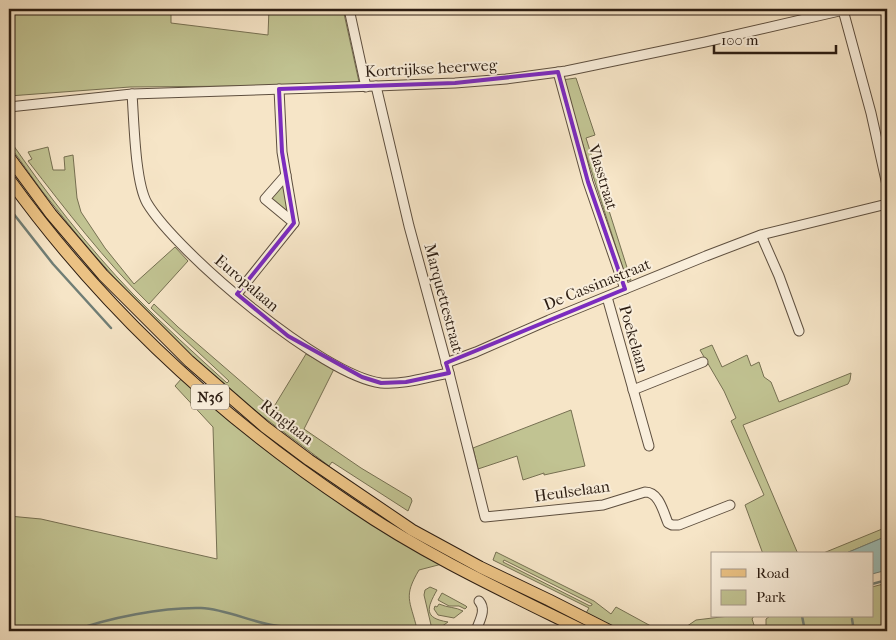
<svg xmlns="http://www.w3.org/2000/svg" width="896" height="640" viewBox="0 0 896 640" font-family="'IM FELL French Canon',serif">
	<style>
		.green { fill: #c1c392; stroke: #767052; fill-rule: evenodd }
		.water { fill: #9dbfb9; stroke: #707e76 }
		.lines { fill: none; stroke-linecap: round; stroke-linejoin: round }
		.stream { stroke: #707e76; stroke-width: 2.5 }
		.minor-casing { stroke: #5e4f3f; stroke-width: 11 }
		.major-casing { stroke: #2c1d12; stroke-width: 13 }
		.minor { stroke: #f9eedb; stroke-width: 9 }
		.major { stroke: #ebc284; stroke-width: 11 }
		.marked { fill: none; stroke: #7b2cbf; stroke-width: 4; stroke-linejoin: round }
		.labels { text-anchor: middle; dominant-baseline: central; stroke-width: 4; stroke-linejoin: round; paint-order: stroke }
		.shield { fill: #f9eedb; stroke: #6a5c4e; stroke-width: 1 }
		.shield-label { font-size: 15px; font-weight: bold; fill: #2c1d12 }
		.street-label { font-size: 16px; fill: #2c1d12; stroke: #f9eedb }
	</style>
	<rect width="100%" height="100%" fill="#f6e5c7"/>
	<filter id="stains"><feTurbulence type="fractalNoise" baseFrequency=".004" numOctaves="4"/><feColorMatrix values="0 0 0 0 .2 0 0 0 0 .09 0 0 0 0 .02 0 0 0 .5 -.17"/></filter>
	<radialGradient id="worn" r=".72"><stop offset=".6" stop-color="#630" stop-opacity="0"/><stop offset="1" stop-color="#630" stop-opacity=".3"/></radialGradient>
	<g class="green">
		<polygon points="9,9 171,9 171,23 268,35 269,9 343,9 359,82 248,86 130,87 9,96"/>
		<polygon points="576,78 595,135 586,138 631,280 627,281 562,80"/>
		<path d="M 9,139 C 46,193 87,246 133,294 C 163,325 195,354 227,383 L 229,381 L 151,308 L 154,304 L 178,327 L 274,410 L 275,405 L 306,354 L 334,369 L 304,429 L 361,468 L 411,498 L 412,501 L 408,511 L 332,462 L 329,466 C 294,439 257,414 224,385 C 162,331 105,271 54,206 C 38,187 24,165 9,145 Z"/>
		<path d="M 48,147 L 53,170 L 65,170 L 64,157 L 73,155 L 77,198 L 81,212 L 105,248 L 134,284 L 175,247 L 188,261 L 149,304 C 104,260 66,210 28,161 L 32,159 L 28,152 Z"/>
		<polygon points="284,182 289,214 270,197"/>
		<polygon points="712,345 722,367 747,355 751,366 759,362 764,377 771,382 779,402 851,373 850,380 848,384 743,425 798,554 763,554 745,505 764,495 731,421 736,418 724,391 700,350"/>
		<path d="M 182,378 L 442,564 L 419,570 C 403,597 410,600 417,629 L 419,631 L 9,631 L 9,516 L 41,519 L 217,559 L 213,427 L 175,386 Z"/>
		<polygon points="571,410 585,466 544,475 544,473 523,480 517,456 478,469 473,448"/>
		<polygon points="887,527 887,536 844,554 821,554"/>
		<path d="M 496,552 L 594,601 L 611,614 L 616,607 L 660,631 L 623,631 L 586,613 L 589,608 L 493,560 ZM 504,560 L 592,604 L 592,605 L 590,606 L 503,562 Z"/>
		<polygon points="887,583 887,631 766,631 766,619 770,616 872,616 872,587"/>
		<path d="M 430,587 L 437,590 C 427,608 423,618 448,622 L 438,629 L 434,628 L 431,625 L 424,595 L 425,590 Z"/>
		<polygon points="442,593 466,606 467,607 465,609 459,606 449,606 438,600"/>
		<path d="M 439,604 C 448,608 456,607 463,611 L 454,618 L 438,615 L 434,609 L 435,606 L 437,607 Z"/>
		<polygon points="729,616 754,616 752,619 756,631 680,631 696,620"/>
	</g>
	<polygon class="water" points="887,536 887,570 872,574 872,554 844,554"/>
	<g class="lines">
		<g class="stream">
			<polyline points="9,208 53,264 111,328"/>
			<polyline points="872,584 887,580"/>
			<polyline points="802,616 805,631"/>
			<polyline points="852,619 854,631"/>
			<path d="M 73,631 C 108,618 163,607 201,608 C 225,609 249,621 272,625 C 290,628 308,629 326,631"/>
			<polyline points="390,631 421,627"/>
		</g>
		<g class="minor-casing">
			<g id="minor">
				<polyline points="349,9 366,87"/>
				<polyline points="843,10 871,113 887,185"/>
				<polyline points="558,72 588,182 625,289"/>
				<path d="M 376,86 L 409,226 L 449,373 L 485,517 L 603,505 L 645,492 C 659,492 663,511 668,523 L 672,525 L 679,525 L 730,505"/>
				<path d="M 132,94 C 134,120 135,182 147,203 C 177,253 323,376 381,383 C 404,385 427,377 449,373"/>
				<polyline points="9,107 132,94 376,86 455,83 506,79 566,71 705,42 848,9"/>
				<polyline points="286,175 265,199 294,223"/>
				<polyline points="761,235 779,276 799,331"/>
				<polyline points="237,294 294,223 282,152 279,89"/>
				<polyline points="607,297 649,446"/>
				<polyline points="446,363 476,352 549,320 706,256 761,235 887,204"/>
				<polyline points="633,390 703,362"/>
				<path d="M 476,631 C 479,621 487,610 479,601"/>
			</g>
		</g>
		<g class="major-casing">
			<g id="major">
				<polyline points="9,157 51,214 103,275 189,361 265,427 309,460 412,530 480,567 549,600 610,631"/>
				<path d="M 9,179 C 102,308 220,417 352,505 C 425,555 505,592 584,631"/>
			</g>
		</g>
		<use href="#minor" class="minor"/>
		<use href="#major" class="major"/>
	</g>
	<path class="marked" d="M 558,72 L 588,182 L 625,289 L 446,363 L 449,373 L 406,382 L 381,383 L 362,377 L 288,336 L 237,294 L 294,223 L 282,152 L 279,89 L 455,83 Z"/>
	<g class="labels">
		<rect class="shield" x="191" y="384.5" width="38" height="25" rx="4"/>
		<g class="shield-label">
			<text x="210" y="397">N36</text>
		</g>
		<g class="street-label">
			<text transform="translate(431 68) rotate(-3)">Kortrijkse heerweg</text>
			<text transform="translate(603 177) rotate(73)">Vlasstraat</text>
			<text transform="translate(247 283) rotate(40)">Europalaan</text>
			<text transform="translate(597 284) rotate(-22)">De Cassinastraat</text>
			<text transform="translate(444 298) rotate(75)">Marquettestraat</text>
			<text transform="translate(634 339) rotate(74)">Poekelaan</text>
			<text transform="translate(287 422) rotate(38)">Ringlaan</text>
			<text transform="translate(572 491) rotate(-8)">Heulselaan</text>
		</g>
	</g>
	<rect width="896" height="640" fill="none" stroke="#f6e5c7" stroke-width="30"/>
	<rect x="10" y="10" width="876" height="620" fill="none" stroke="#2c1d12" stroke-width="2.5"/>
	<rect x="15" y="15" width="866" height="610" fill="none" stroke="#2c1d12"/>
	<rect x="711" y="552" width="162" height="65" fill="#f9eedb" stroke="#a79a8b"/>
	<rect x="721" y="569" width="25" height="8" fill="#ebc284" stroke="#a79a8b"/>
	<text x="756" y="578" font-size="15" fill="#2c1d12">Road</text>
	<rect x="721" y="590" width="25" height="15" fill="#c1c392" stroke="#a79a8b"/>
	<text x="756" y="602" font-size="15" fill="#2c1d12">Park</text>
	<path d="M714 45v8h122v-8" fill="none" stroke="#2c1d12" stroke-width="2.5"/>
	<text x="721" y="45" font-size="15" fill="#2c1d12" stroke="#f9eedb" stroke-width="4" paint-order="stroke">100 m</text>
	<rect width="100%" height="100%" filter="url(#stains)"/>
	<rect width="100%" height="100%" fill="url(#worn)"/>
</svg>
